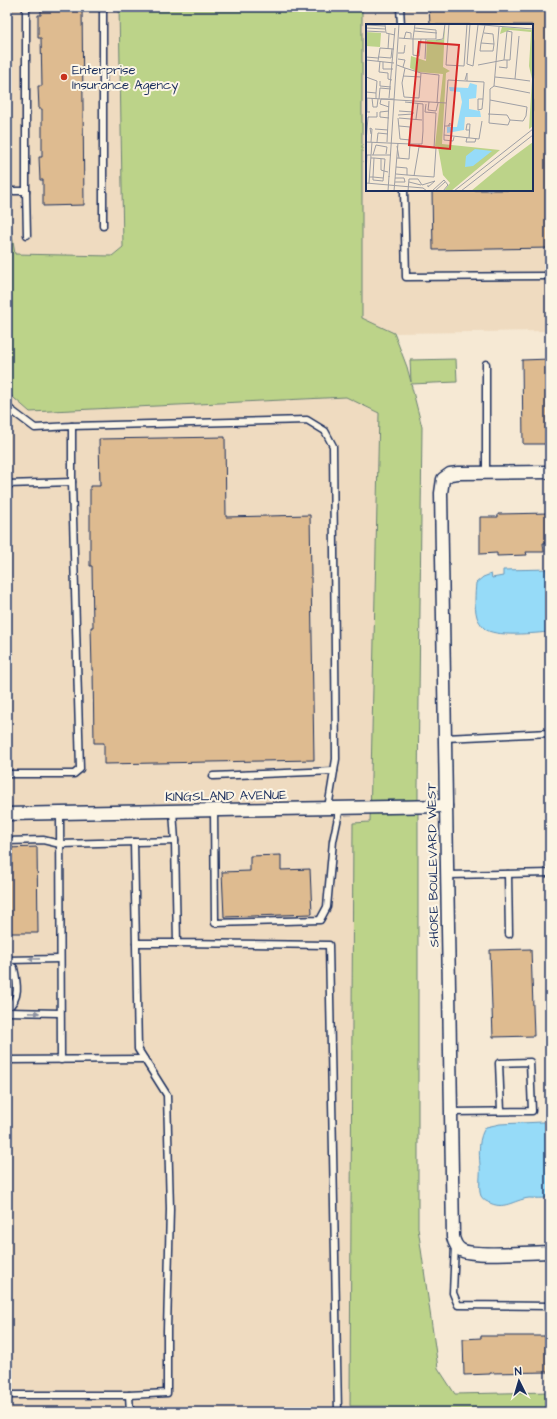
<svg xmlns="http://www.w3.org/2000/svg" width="557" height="1419" viewBox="0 0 557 1419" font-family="'Architects Daughter',sans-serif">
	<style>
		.built { fill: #efdbc0; fill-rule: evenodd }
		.green { fill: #bcd389; stroke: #6c8174 }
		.water { fill: #96dbf8; stroke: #6596ba }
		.building { fill: #debb90; stroke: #1b2f5e }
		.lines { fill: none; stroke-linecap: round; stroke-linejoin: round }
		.service-casing { stroke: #1b2f5e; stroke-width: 9 }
		.minor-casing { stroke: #1b2f5e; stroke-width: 15 }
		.service { stroke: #fcf5e5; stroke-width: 6 }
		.minor { stroke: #fcf5e5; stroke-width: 12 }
		.oneway { fill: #8c92a2 }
		.poi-dot { fill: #c8321e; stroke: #fcf5e5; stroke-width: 1.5 }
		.labels { text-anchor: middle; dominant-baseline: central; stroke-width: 4; stroke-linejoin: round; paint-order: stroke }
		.poi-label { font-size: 13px; fill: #1b2f5e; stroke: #fcf5e5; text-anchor: start }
		.street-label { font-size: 13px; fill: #1b2f5e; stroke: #fcf5e5 }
		.inset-road { fill: none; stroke: #9e9fa5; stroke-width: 1 }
		.view { fill: #d62828; fill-opacity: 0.15; stroke: #d62828; stroke-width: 2 }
		.inset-edge { fill: none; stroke: #1b2f5e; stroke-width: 2 }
	</style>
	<rect width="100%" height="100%" fill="#f6e9d4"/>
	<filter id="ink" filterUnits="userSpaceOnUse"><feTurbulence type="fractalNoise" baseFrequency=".025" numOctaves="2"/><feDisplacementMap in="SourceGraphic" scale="8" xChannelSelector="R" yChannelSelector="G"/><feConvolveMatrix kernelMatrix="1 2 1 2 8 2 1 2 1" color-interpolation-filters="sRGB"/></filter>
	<g filter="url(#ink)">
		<g class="built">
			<polygon points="7,7 119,7 123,247 112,256 14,254 7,206"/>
			<path d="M 362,7 L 550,7 L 550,331 L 394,333 L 362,318 ZM 367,25 L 532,25 L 532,190 L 367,190 Z"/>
			<polygon points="7,392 30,412 346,397 379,413 370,822 353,823 350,1405 388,1406 388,1412 7,1412"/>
		</g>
		<polygon class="green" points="119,7 362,7 362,318 394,333 407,367 411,382 410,360 456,359 457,382 411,384 422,427 418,789 418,1228 438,1368 455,1394 550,1392 550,1412 388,1412 388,1406 350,1406 353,823 370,822 379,413 346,397 30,412 7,392 7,206 15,254 112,256 123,247"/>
		<g class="water">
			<path d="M 550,569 L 550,632 C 536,633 493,638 484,628 C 481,625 478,620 477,617 C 474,606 475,594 476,583 L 483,577 L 491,574 L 492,578 L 503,576 L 503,570 Z"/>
			<path d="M 542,1122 L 550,1122 L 550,1197 C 543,1199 536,1198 529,1198 C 513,1200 504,1211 488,1202 C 485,1201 483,1199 481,1196 C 478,1189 481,1174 480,1165 C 479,1153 478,1137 486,1127 L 500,1124 Z"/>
		</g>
		<g class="building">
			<polygon points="41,7 82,7 84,205 43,206 43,180 40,180 39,157 42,157 42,109 39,109 38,86 42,86 41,38 38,38 38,15 41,15"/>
			<polygon points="429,7 550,7 550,248 433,250 432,190 532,190 532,25 430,25"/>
			<polygon points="550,359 550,444 523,444 522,360"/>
			<polygon points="225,437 226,517 310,515 314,760 104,764 104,743 94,743 93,670 92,670 91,627 93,627 92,566 90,566 90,486 100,486 99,439"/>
			<polygon points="550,513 550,543 543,543 544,552 526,552 527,555 497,556 497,553 480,554 480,517 498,517 498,514"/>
			<polygon points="37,847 38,933 7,933 7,848"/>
			<polygon points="281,855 281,870 310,869 312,914 224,917 222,872 250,871 250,856"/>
			<polygon points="531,949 534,1036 493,1037 490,950"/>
			<polygon points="481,1336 550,1336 550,1372 490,1373 490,1374 464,1375 463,1339 481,1338"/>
		</g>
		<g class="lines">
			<g class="service-casing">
				<g id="service">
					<polyline points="103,7 103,226"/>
					<polyline points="400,7 401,25"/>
					<polyline points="404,190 406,277 550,276"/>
					<polyline points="7,191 26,191 26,7"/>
					<polyline points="26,191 27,235"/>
					<polyline points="7,407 35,428 72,426 72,482 80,769 74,774 7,774"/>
					<polyline points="72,426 307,420 325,431 333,446 336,759 328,808"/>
					<polyline points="486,473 486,364"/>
					<polyline points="7,484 72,482"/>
					<polyline points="445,738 550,733"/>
					<polyline points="213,776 334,771"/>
					<polyline points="214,810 215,923 320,920 327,907 333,841 340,808"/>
					<polyline points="60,813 61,1060"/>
					<polyline points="7,841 43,840 60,844 175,841 173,811"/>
					<polyline points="175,841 177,943 329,945 338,1412"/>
					<polyline points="508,874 509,934"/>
					<polyline points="447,875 550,873"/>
					<polyline points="136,943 177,943"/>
					<polyline points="7,960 60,959"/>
					<path d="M 7,963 L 14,968 C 17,982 21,999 7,1008"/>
					<polyline points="7,1012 60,1013"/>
					<polyline points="7,1060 144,1059"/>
					<polyline points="451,1112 532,1111 530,1062 499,1063 501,1111"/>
					<polyline points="455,1245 453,1293 458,1305 550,1306"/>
					<polyline points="7,1395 129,1395 130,1412"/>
					<polyline points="129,1395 167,1393 167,1330 170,1209 167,1095 138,1049 134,842"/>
				</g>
			</g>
			<g class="minor-casing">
				<g id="minor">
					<path d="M 550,472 L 458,473 L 450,474 L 443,479 L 441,493 L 453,1237 C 454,1241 456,1247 461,1250 C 473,1257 532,1252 550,1252"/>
					<polyline points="7,814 446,806"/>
				</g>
			</g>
			<use href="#service" class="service"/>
			<use href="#minor" class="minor"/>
		</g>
		<defs><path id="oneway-solid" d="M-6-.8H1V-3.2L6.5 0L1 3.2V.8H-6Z"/></defs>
		<g class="oneway">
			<use href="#oneway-solid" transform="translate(34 959) rotate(179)"/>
			<use href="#oneway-solid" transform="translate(34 1013) rotate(1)"/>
		</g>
	</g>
	<circle class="poi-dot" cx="64" cy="77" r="4"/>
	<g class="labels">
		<g class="poi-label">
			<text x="72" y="70">Enterprise<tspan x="72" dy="15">Insurance Agency</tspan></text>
		</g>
		<g class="street-label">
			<text transform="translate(226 796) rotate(-1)">KINGSLAND AVENUE</text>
			<text transform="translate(433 865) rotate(-91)">SHORE BOULEVARD WEST</text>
		</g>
	</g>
	<g transform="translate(366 24)">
		<rect width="167" height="167" fill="#f6e9d4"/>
		<path d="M 79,0 L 77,43 L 84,47 L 80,49 L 76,120 L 134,126 L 85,167 L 78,167 L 84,159 L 77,151 L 72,123 L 69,122 L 77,50 L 52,48 L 44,44 L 45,32 L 60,37 L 61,16 L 77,16 ZM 136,3 L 167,6 L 167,102 L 163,105 L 166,55 L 163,42 L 165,8 L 144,6 L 134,10 ZM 0,8 L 15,9 L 14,23 L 0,22 ZM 167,118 L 167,167 L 105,167 L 140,138 Z" fill="#bcd389"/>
		<path d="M 104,59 L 111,61 L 110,74 L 103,75 L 103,85 L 114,87 L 115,93 L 99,93 L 98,106 L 81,109 L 81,103 L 91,103 L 96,78 L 94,68 L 84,67 L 83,63 L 102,64 ZM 109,125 L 126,127 L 107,142 L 99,143 L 100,132 Z" fill="#96dbf8"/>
		<path class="inset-road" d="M 19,0 L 20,9 L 29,11M 83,0 L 80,41 L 98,42 L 101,0M 104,0 L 101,40 L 107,42 L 112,1M 104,0 L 167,5M 0,1 L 19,2M 133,3 L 128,62 L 164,69M 0,4 L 19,5M 49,4 L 70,6 L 70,15 L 47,15 L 49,0M 0,7 L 19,8M 48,7 L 71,9M 118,9 L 127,10 L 128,20 L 115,19 L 119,1M 33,14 L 47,15 L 47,31 L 53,32 L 55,15M 38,15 L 40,8 L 45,9 L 45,14M 70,16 L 77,15 L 79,0M 115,19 L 114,27 L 127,27 L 128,20M 22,25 L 23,10M 32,29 L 38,29 L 39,21M 0,33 L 12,34M 12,33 L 25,34 L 26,25M 32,35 L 39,36 L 37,43M 59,35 L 60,15M 0,36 L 28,39M 12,37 L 14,24 L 28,25M 14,37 L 13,48 L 22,49 L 22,55 L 26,56M 17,38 L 17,45 L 27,45M 31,41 L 39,44 L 36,59 L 38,73M 112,41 L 138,36 L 141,7 L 146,8 L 144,36 L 138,36M 133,43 L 141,44 L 141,36M 55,49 L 73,51 L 71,79M 37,52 L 55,53M 0,53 L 11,57 L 10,69M 129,53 L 149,55 L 153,12M 149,55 L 164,57M 99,56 L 101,49 L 101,57M 14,57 L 14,62 L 25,63M 0,68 L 10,69 L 10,75M 38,73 L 53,74 L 55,49 L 39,44M 0,74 L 80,79M 1,74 L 1,88 L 4,88M 6,74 L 7,83 L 11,83 L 12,75M 23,74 L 29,4M 13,75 L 14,64 L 25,65M 15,75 L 14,80 L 23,83M 15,75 L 28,75M 124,76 L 123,99 L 142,101 L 144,96 L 157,97 L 160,92 L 161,83 L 124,76 L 124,65 L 128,62M 39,78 L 57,80M 63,78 L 62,86 L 70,87 L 72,79M 60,80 L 59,88 L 70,89 L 68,124M 122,90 L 141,91 L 144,96M 32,91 L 47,90 L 47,88 L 33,87M 23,94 L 14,93 L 14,88 L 23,87M 32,94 L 34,115 L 44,116 L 44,103 L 33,102M 33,94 L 56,96M 50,95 L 52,79M 116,97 L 113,115 L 78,111 L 82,56 L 118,58 L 118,59 L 117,75 L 116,85 L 112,86 L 112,75 L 117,75M 78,102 L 84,102 L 84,99 L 82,102M 9,105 L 22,106M 103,106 L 100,106 L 101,100 L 104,100M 78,111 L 78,116 L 87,117 L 88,113M 101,114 L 100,118 L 109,118 L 110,114M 103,114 L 104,100M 0,118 L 44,120 L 43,135 L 31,134M 0,118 L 2,93 L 11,93 L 11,88M 5,118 L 6,105 L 4,104 L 5,110M 11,118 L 12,109 L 22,110M 21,118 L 23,77M 53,120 L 56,120 L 57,107 L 57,80M 31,122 L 33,134M 6,131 L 25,131M 7,131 L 10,121 L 21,123 L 20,130M 5,134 L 8,134 L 7,153 L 17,154M 8,134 L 19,135 L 18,147M 15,135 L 15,146 L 18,147M 0,149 L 1,131 L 5,131M 30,150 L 41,151 L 41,144 L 30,143M 41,151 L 68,153 L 70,124 L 53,123 L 53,120 L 44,120 L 44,116M 48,152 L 53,123M 3,153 L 7,153 L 7,156 L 17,157 L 18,147 L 22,148M 23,153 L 33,0M 29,158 L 39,158 L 38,154 L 29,154M 43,158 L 55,161M 0,159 L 57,164 L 61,167M 3,159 L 6,118M 22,167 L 23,152M 28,167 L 32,119M 42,167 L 43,155 L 52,155 L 56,161 L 69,157 L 62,163 L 62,161M 66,167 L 78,156 L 82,161 L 77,167M 69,167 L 79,158M 88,167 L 167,105M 95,167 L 167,111"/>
		<path class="view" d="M 53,18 L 93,21 L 84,125 L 43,121 Z"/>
		<rect width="167" height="167" class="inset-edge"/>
	</g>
	<rect width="557" height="1419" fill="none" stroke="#fcf5e5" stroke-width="24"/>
	<rect x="12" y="12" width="533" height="1395" fill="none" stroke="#1b2f5e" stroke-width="1.5" filter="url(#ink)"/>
	<g transform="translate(519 1381) rotate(355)" stroke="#fcf5e5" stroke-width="3" paint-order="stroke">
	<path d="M0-3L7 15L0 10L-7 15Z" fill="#1b2f5e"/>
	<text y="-6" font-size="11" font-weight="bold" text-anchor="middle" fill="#1b2f5e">N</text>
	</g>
</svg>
